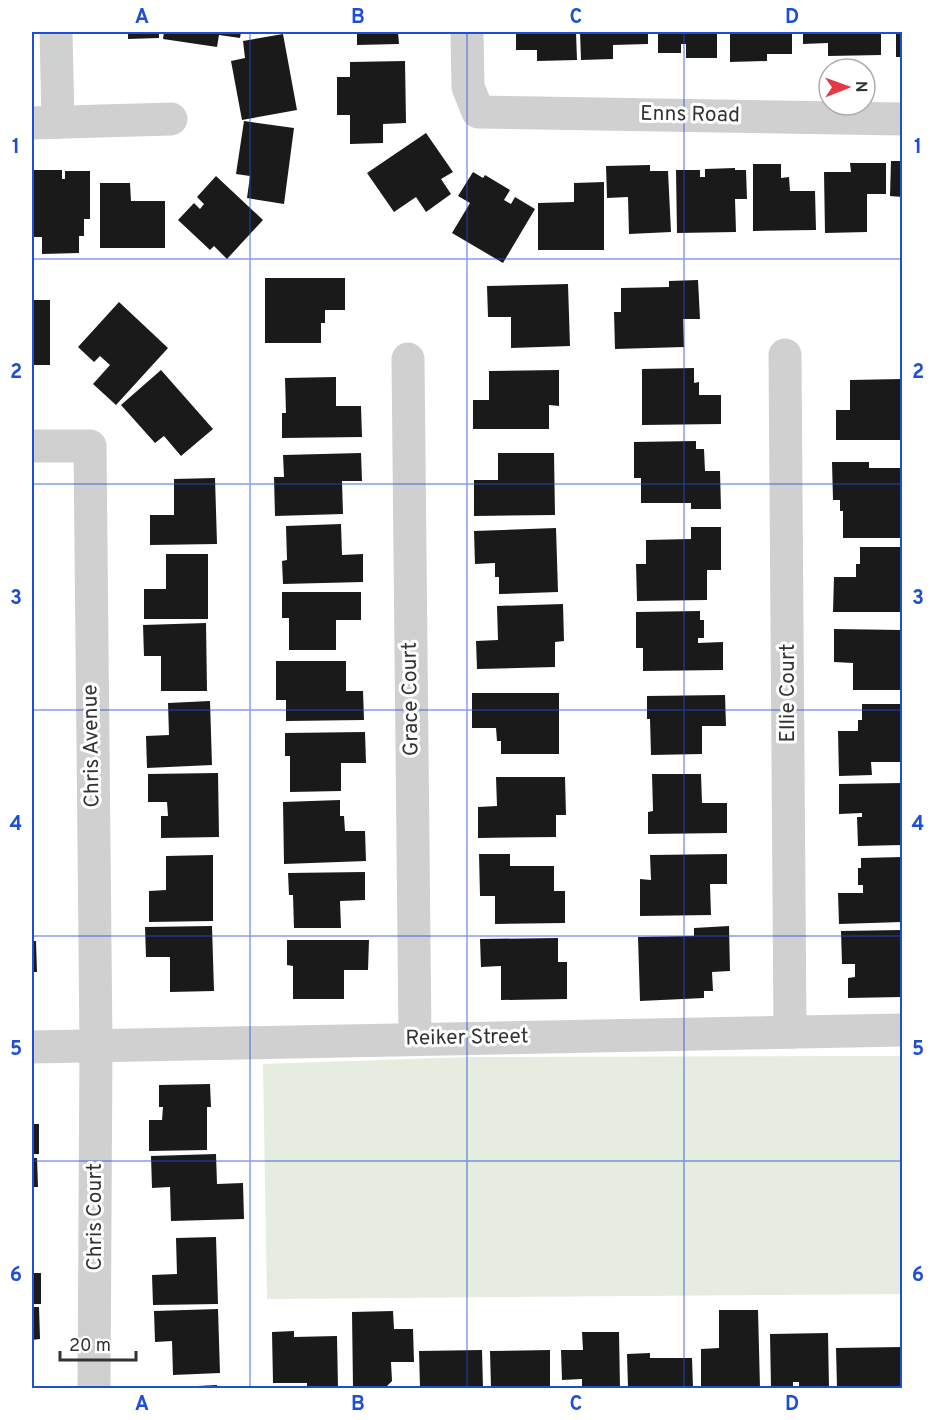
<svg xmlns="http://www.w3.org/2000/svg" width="934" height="1420" viewBox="0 0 934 1420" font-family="Overpass,sans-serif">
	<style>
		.green { fill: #e6ecdf }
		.building { fill: #1a1a1a }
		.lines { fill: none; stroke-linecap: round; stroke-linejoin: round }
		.minor { stroke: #d0d0d0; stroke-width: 33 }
		.grid { fill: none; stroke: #1d4ed8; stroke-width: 1.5; stroke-opacity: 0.55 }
		.labels { text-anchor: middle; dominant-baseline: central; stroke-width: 6; stroke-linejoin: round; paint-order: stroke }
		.street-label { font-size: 21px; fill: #333; stroke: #fff }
		.neatline { fill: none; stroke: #1d4ed8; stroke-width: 2 }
		.grid-label { font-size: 20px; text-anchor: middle; font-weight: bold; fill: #1d4ed8 }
	</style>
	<rect width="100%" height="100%" fill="#fff"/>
	<polygon class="green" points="902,1056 902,1294 267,1299 263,1064 471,1057"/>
	<g class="building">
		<polygon points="128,32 159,32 159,38 128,39"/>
		<polygon points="164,32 241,32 240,38 219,35 217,47 163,39"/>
		<polygon points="357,32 398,32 399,44 357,45"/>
		<polygon points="516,32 576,32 577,60 537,61 537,50 516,50"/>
		<polygon points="580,32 648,32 648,44 613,45 613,59 581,60"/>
		<polygon points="658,32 717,32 717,58 686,58 686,44 681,44 681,53 658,53"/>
		<polygon points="730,32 792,32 792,54 767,54 767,61 730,62"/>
		<polygon points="803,32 881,32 881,55 828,56 828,43 803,44"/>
		<rect x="896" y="32" width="6" height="25"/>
		<polygon points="283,34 297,110 242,120 231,61 245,58 243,41"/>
		<polygon points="405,61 406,123 383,124 383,143 350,144 350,115 337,115 337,77 350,77 350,62"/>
		<polygon points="244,121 294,128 284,204 247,198 250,176 236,174"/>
		<polygon points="426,133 453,172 441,179 451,194 426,212 416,197 394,212 367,173"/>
		<polygon points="891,161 902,161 902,197 890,196"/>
		<polygon points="850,163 886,163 886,194 867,194 867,232 825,233 824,172 851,172"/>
		<polygon points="753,164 781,164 781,178 789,177 790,191 815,191 816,230 753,231"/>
		<polygon points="650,165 650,171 668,171 671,232 629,234 628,197 607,198 606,166"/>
		<polygon points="735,168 735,170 746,170 747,199 735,199 736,232 677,233 676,170 700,170 700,177 705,177 705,169"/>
		<polygon points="32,170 62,170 62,179 65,179 65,171 90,171 90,219 84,219 84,236 79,236 79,253 42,254 42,237 32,237"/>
		<polygon points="473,172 483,178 485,175 510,190 504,200 511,204 515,197 535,209 503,263 452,233 470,203 458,196"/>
		<polygon points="216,176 263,220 227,259 214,246 210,250 178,220 194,203 200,209 204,204 197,197"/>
		<polygon points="604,182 604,250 538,250 538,203 574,202 574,183"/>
		<polygon points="100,183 130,183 131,201 165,201 165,248 100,248"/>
		<polygon points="265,278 345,278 345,310 325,310 325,323 321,323 321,343 265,343"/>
		<polygon points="698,280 700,319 683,319 684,347 615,349 614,312 621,312 621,288 669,287 669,281"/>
		<polygon points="568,284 570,346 511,348 511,317 488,317 487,286"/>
		<rect x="32" y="300" width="18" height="65"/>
		<polygon points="119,302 168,348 116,405 93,384 110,365 100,356 94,362 78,347"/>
		<polygon points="694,368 694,383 699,382 699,395 721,395 721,424 642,425 642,369"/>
		<polygon points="161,370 213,429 181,456 164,436 155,443 121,405"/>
		<polygon points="559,370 559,406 549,405 549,429 473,429 473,400 489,400 489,371"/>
		<polygon points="336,377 336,406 361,406 362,437 282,438 282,413 286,413 285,378"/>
		<polygon points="902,379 902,440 836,440 836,410 850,410 850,380"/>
		<polygon points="696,441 696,449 704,449 705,471 720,471 721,509 691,509 691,503 641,503 641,478 634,478 634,442"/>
		<polygon points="361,453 362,481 342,481 343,514 275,516 274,477 284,477 283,455"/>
		<polygon points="498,453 554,453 555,515 474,516 474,480 498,480"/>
		<polygon points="832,462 869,462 869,468 902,468 902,538 843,538 843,511 840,511 840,500 833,500"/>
		<polygon points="215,478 217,544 150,545 150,515 174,515 174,479"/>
		<polygon points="341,524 342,555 363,554 363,582 283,584 282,561 287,560 286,526"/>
		<polygon points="691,527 721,527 721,570 707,570 707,600 637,601 636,564 646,564 646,540 691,539"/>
		<polygon points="556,528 558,592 499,594 499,577 495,577 495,563 475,564 474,531"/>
		<polygon points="860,547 902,547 902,612 833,612 834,577 856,577 856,564 860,564"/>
		<polygon points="166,554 208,554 208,619 144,619 144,589 166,589"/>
		<polygon points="282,592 361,592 361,620 336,620 336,650 289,650 289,618 282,618"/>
		<polygon points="563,604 564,641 555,642 555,667 477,669 476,641 498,640 497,606"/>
		<polygon points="700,611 700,620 704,620 704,638 698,638 698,643 723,642 723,670 643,671 643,648 636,648 636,612"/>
		<polygon points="206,623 207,691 161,691 161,656 144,656 143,625"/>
		<polygon points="834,629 902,630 902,690 853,690 853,663 834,662"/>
		<polygon points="276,661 346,661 346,691 363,691 364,720 286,721 286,700 276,700"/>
		<polygon points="472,693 559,693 559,754 501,754 501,741 497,741 496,728 472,728"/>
		<polygon points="725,695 726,726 702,726 702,754 651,755 650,719 647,719 647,696"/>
		<polygon points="210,701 212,765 147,768 146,736 169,735 168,703"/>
		<polygon points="862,704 902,704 902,762 871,762 872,775 839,776 838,731 858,731 858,720 862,720"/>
		<polygon points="365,732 366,763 341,763 341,791 290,792 290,756 285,756 285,733"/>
		<polygon points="218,773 219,837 161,838 161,816 168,816 167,802 148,802 148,774"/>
		<polygon points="652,774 701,774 702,803 727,803 727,833 648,834 648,812 653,811"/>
		<polygon points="496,777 565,777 566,815 556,815 556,837 478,838 478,807 497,806"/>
		<polygon points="902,783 902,845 858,846 857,817 862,817 862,813 839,814 839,784"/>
		<polygon points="340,800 340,816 344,816 345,831 365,831 366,861 284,864 283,802"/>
		<polygon points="479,854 510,854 510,866 554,866 554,891 565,891 565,923 495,924 495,896 480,896"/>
		<polygon points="727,854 727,884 710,884 711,915 640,916 640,879 651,880 650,855"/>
		<polygon points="213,855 213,921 149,922 149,891 166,890 166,856"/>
		<polygon points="902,857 902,922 839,924 838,893 863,893 863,885 858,885 858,868 861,868 861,858"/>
		<polygon points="365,872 365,900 340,901 341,928 294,928 293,895 289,895 288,873"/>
		<polygon points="212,926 214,991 170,992 170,957 146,957 145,927"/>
		<polygon points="729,926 730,971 712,972 713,991 704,991 704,998 640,1001 638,937 694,936 694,928"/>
		<polygon points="902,930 902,997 848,998 848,978 855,977 855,964 842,964 841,931"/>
		<polygon points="558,938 558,962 567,962 567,999 501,1000 501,966 481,967 480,939"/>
		<polygon points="287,940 369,940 368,970 344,970 344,999 293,999 293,966 287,965"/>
		<polygon points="32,941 36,941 37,972 32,972"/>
		<polygon points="210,1084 211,1107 207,1107 207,1150 149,1151 149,1120 162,1120 163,1107 159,1107 159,1085"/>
		<rect x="32" y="1124" width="7" height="30"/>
		<polygon points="216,1154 217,1184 243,1183 244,1219 171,1221 170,1187 152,1188 151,1156"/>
		<polygon points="32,1158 37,1158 38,1187 32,1187"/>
		<polygon points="216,1237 218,1304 153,1305 152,1275 177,1274 176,1238"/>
		<rect x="32" y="1273" width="9" height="31"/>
		<polygon points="32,1307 39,1307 40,1339 32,1340"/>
		<polygon points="218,1309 220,1373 173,1375 172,1341 155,1342 154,1311"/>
		<polygon points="719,1310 758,1310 760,1388 701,1388 701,1349 719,1348"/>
		<polygon points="393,1311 394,1329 413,1329 414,1362 391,1362 392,1381 385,1388 353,1388 352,1312"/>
		<polygon points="294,1331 294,1337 337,1336 338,1388 307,1388 307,1383 273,1383 272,1332"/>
		<polygon points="582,1332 619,1332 620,1388 582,1388 582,1379 562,1380 561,1350 583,1350"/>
		<polygon points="828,1333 829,1388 799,1388 799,1382 793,1382 793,1388 771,1388 770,1334"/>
		<polygon points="902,1347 902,1388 837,1388 836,1348"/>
		<polygon points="482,1350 483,1388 420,1388 419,1351"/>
		<polygon points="550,1350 550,1388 491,1388 490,1351"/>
		<polygon points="650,1353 650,1358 692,1358 693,1388 628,1388 627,1354"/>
		<polygon points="217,1385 217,1388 178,1388 178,1387"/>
	</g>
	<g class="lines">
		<g class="minor">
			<polyline points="56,32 58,122"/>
			<polyline points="467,32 468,87 478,112 902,119"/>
			<polyline points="32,123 171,119"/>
			<polyline points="785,355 790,1032"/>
			<polyline points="408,359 415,1039"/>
			<polyline points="32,446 90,446 96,1045 94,1388"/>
			<polyline points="32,1047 902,1030"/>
		</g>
	</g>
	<path class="grid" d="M 250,32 L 250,1388M 467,32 L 467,1388M 684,32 L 684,1388M 32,259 L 902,259M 32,484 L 902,484M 32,710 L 902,710M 32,936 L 902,936M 32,1161 L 902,1161"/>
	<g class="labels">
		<g class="street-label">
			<text transform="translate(690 115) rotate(1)">Enns Road</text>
			<text transform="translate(788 693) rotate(-90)">Ellie Court</text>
			<text transform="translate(411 699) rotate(-91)">Grace Court</text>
			<text transform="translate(92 746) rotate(-91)">Chris Avenue</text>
			<text transform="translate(467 1038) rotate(-1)">Reiker Street</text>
			<text transform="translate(95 1217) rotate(-90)">Chris Court</text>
		</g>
	</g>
	<rect width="934" height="1420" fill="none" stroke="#ffffff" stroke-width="66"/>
	<g transform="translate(847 87) rotate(89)"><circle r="28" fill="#ffffff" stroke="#adadad" stroke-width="1.5"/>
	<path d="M0-4.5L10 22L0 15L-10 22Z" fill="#e63946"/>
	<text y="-9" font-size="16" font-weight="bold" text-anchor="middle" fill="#333333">N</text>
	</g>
	<path d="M60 1351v9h76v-9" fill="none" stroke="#333333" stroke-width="3"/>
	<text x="69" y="1351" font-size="18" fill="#333333" stroke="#ffffff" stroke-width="4.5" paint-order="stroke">20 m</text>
	<rect x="33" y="33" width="868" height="1354" class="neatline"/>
	<g class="grid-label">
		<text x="142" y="23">A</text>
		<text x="358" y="23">B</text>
		<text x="576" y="23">C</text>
		<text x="792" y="23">D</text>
		<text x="16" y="153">1</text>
		<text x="918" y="153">1</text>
		<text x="16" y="378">2</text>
		<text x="918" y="378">2</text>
		<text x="16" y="604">3</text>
		<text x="918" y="604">3</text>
		<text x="16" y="830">4</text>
		<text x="918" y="830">4</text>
		<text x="16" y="1055">5</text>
		<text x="918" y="1055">5</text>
		<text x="16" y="1281">6</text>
		<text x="918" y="1281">6</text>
		<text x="142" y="1410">A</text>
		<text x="358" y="1410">B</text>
		<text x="576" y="1410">C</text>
		<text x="792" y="1410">D</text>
	</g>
</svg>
